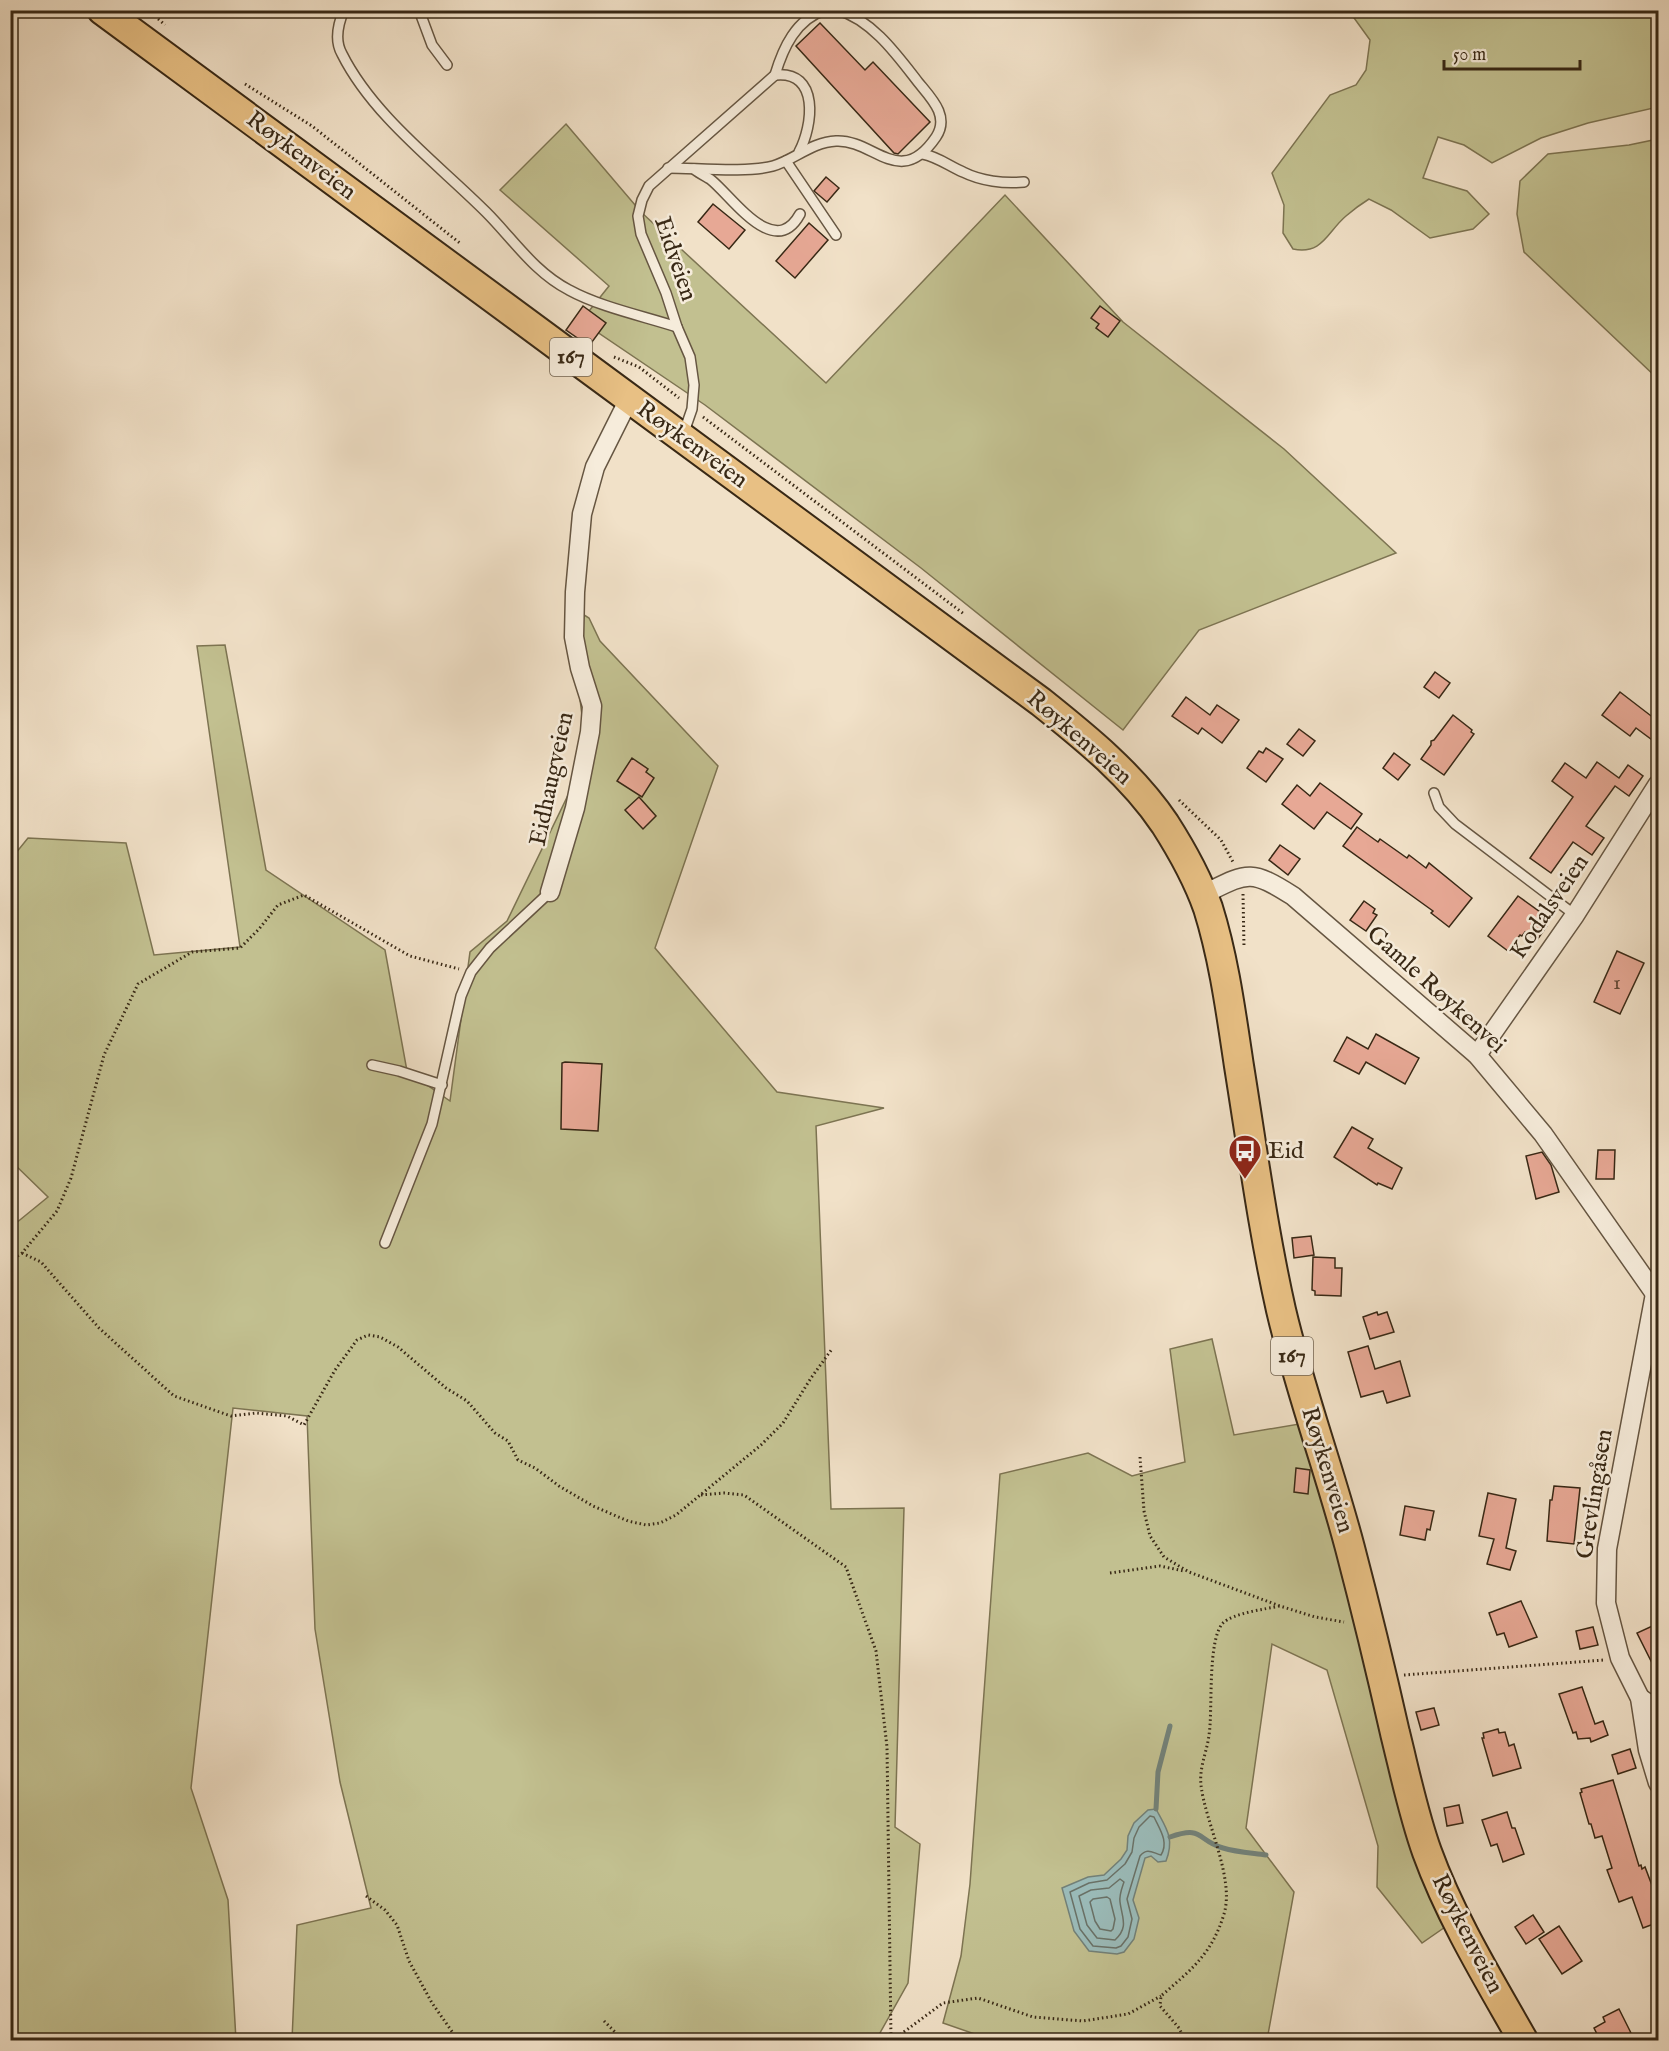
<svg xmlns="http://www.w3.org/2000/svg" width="1669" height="2051" viewBox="0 0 1669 2051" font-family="'IM FELL English',serif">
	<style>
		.green { fill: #c2c090; stroke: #7d7452; stroke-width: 1.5 }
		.water { fill: #9bbcba; stroke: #738178; stroke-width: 1.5 }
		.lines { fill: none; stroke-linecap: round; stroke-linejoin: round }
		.shore { stroke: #6a7268; stroke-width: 1.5 }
		.stream { stroke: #738178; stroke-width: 5 }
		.building { fill: #e7a895; stroke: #382815; stroke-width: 1.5 }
		.service-casing { stroke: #665642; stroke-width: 12 }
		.minor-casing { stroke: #665642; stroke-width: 21 }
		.primary-casing { stroke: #382815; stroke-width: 32 }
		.path { stroke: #382815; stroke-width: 3; stroke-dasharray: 1.5 3; stroke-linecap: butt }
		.service { stroke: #f6ecdb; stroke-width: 9 }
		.minor { stroke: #f6ecdb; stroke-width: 18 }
		.primary { stroke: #e8c084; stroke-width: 28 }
		.labels { text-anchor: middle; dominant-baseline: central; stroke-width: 5; stroke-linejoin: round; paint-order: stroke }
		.number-label { font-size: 21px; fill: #644835 }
		.shield { fill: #f6ecdb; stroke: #716350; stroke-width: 1.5 }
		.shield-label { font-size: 22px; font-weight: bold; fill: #382815 }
		.street-label { font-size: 24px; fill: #382815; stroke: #f6ecdb }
		.poi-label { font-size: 24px; fill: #382815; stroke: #f6ecdb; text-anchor: start }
	</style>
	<rect width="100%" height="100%" fill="#f1e1c8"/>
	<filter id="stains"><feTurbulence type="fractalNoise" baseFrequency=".00333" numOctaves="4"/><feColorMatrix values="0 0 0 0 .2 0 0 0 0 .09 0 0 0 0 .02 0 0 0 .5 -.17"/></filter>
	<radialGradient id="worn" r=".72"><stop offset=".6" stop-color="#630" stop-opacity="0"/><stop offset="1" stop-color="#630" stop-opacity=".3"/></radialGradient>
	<g class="green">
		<path d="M 1349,11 L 1658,11 L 1658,107 L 1588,123 L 1541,138 L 1492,163 L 1464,145 L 1438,137 L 1423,178 L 1467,191 L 1489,214 L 1473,229 L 1430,238 L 1391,210 L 1369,199 C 1361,204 1353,210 1346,216 C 1327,232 1323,255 1293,249 L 1283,233 L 1284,205 L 1272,173 L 1330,95 L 1356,85 L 1366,70 L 1370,40 Z"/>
		<polygon points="566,124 641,212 826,383 1005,195 1123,322 1284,449 1396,553 1199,630 1123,730 921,568 705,405 581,321 609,286 500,190"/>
		<polygon points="1658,139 1658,379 1524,252 1517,214 1520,181 1548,154 1629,145"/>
		<polygon points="581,613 589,618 600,641 718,766 655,948 777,1092 884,1108 816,1126 831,1509 904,1508 895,1827 920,1844 908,1983 876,2040 292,2040 297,1925 371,1908 340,1782 315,1629 307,1416 233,1408 191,1788 228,1900 236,2040 11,2040 10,1228 48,1197 11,1161 11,859 28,838 126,843 154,955 240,947 197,646 225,645 266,870 385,950 407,1071 450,1101 470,952 507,921 587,756 577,675"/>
		<polygon points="1212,1339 1234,1435 1305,1423 1448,1925 1422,1943 1377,1887 1378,1846 1327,1670 1272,1644 1246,1828 1294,1892 1267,2040 992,2040 943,2023 961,1956 970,1884 1000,1474 1088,1453 1132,1476 1185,1462 1170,1349"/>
	</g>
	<path class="water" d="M 1156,1809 C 1166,1828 1175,1838 1166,1861 L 1158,1862 L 1151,1856 L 1145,1858 L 1133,1900 L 1139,1918 L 1134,1939 L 1124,1952 L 1117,1954 L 1089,1951 L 1074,1931 L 1062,1888 L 1088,1877 L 1104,1875 L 1121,1859 L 1127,1850 L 1128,1836 L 1134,1823 L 1148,1810 Z"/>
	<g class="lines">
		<g class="shore">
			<path d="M 1150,1816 L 1154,1817 C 1160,1830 1169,1842 1161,1855 C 1153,1853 1147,1847 1140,1856 L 1127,1899 L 1132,1919 L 1128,1937 L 1121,1946 L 1116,1948 L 1093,1946 L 1080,1929 L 1070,1892 L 1089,1883 L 1107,1880 L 1125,1864 L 1132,1852 L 1134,1838 L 1139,1827 Z"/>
			<path d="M 1120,1879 L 1124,1882 C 1122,1888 1119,1895 1120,1902 C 1122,1918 1129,1927 1115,1940 L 1097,1938 L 1087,1925 L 1079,1896 L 1091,1890 L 1109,1888 Z"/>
			<polygon points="1107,1897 1110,1899 1115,1919 1113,1929 1111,1931 1100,1929 1095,1921 1090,1902 1093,1899"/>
		</g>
		<g class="stream">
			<polyline points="1156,1809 1158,1772 1170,1726"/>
			<path d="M 1170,1837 C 1204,1825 1196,1840 1223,1848 C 1236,1852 1252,1853 1266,1855"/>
		</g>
	</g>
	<g class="building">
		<polygon points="820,23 865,70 873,62 930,122 898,154 894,153 796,46"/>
		<polygon points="826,177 839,188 827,202 814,191"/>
		<polygon points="713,204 745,230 729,249 698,222"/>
		<polygon points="809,223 828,240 795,278 776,261"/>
		<polygon points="583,306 606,323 589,346 566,330"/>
		<polygon points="1100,306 1120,321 1108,337 1096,328 1099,324 1091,318"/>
		<polygon points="1435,672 1450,683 1439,698 1424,687"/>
		<polygon points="1620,692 1659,722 1659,745 1636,728 1630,736 1602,715"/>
		<polygon points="1186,697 1210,715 1217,705 1239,720 1222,743 1202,728 1198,734 1172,716"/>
		<polygon points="1453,715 1472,730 1471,732 1474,734 1444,775 1421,759 1431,745 1431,741 1434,740"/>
		<polygon points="1299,729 1315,741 1303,756 1287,744"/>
		<polygon points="1266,748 1283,759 1266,782 1247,768 1259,751 1263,753"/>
		<polygon points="1394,753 1410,765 1398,780 1383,768"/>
		<polygon points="632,758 648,769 646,772 654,778 642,797 617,781"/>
		<polygon points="1597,762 1619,778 1628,765 1643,776 1629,796 1615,786 1586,826 1604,838 1592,855 1573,842 1551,873 1530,858 1573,797 1552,781 1565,763 1586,778"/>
		<polygon points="1320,783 1362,814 1351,829 1327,812 1314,829 1282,804 1297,785 1310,796"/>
		<polygon points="639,797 656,816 643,829 625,810"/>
		<polygon points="1357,827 1378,842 1380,839 1407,858 1409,855 1426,868 1429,863 1472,898 1449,927 1431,913 1433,911 1343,846"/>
		<polygon points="1280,845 1300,859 1288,875 1269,860"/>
		<polygon points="1518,896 1547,917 1547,926 1537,940 1525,932 1522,936 1520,935 1508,951 1488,936"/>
		<polygon points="1364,901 1375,909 1373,913 1377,915 1366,931 1350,920"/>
		<polygon points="1617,951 1644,963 1620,1014 1594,1002"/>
		<polygon points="1376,1034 1419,1058 1405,1084 1366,1062 1359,1074 1334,1061 1347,1037 1368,1049"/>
		<polygon points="565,1062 602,1064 598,1131 561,1129 562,1063"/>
		<polygon points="1352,1127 1373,1139 1368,1148 1402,1168 1392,1189 1378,1183 1377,1185 1334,1157"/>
		<polygon points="1598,1150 1615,1150 1614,1179 1596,1179"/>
		<polygon points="1542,1152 1551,1165 1559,1192 1536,1199 1526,1156"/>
		<polygon points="1311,1236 1314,1255 1294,1258 1292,1238"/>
		<polygon points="1313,1257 1335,1258 1335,1268 1342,1268 1341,1296 1315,1295 1315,1291 1312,1290"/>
		<polygon points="1377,1312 1378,1315 1387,1312 1394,1332 1370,1339 1363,1317"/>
		<polygon points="1368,1346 1375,1369 1400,1361 1410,1396 1387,1403 1383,1391 1361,1397 1348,1352"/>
		<polygon points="1296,1468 1310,1470 1308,1494 1294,1492"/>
		<polygon points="1554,1486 1580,1488 1574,1544 1547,1541 1550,1500 1552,1500"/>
		<polygon points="1488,1493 1516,1499 1506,1548 1516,1551 1510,1570 1487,1564 1494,1539 1479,1536"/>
		<polygon points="1405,1506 1434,1511 1430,1530 1427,1529 1425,1540 1400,1535"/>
		<polygon points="1521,1601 1537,1637 1509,1647 1504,1633 1497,1635 1489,1613"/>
		<polygon points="1659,1623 1659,1677 1637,1633"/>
		<polygon points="1593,1627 1598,1645 1580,1649 1576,1631"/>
		<polygon points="1582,1687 1595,1724 1603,1721 1608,1735 1591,1742 1590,1738 1578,1739 1576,1732 1573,1733 1559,1694"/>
		<polygon points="1434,1708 1439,1725 1421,1730 1416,1712"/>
		<polygon points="1498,1729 1499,1733 1505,1732 1509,1746 1514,1744 1521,1768 1493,1776 1482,1738 1484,1738 1483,1733"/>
		<polygon points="1630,1749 1636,1768 1618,1774 1612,1755"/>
		<polygon points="1613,1780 1639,1866 1641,1865 1642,1869 1645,1867 1659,1904 1659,1922 1643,1928 1632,1897 1619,1902 1607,1870 1612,1868 1602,1836 1595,1838 1591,1824 1589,1824 1580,1793 1582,1792 1581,1789"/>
		<polygon points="1459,1805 1463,1823 1447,1826 1444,1808"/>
		<polygon points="1507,1812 1512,1828 1515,1828 1524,1854 1503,1862 1497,1844 1491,1846 1482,1820"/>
		<polygon points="1533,1915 1544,1932 1526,1944 1515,1927"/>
		<polygon points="1559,1926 1582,1961 1562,1974 1539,1939"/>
		<polygon points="1619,2009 1631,2033 1628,2034 1631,2040 1600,2040 1594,2028 1605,2022 1603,2017"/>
	</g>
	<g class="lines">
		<g class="service-casing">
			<g id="service">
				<path d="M 344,10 C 338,24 334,40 342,54 C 373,116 438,164 486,212 C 513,239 534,272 569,290 C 600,307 643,316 677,327"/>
				<polyline points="419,10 432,45 447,65"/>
				<path d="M 775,75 C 820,70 813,126 799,152"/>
				<path d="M 775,75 C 783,48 796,19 825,10"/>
				<path d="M 923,154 C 938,157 949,166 963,172 C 981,181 1004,184 1024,182"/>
				<polyline points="786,161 836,235"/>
				<path d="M 668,168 C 697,168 747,173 773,166 C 794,160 812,142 836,141 C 874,139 900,190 936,137 C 950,116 931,98 918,82 C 897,55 872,20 838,10"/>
				<path d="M 694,169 C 699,173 705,176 710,179 C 732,196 774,261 800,214"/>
				<polyline points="684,432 692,409 694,385 690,357 677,327 666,293 641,234 638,216 642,200 649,186 775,75"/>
				<polyline points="1434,793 1439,807 1455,824 1575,915"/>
				<polyline points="372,1065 399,1071 442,1085"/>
				<polyline points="385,1243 432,1124 461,996 471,972 490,948 550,892"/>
			</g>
		</g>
		<g class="minor-casing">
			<g id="minor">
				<polyline points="550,892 575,808 590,732 592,706 580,668 574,637 575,592 582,514 595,467 629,399"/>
				<path d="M 1202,895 C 1247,873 1249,868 1293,896 L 1477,1055 L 1543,1134 L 1658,1298"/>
				<polyline points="1477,1055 1575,915 1658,784"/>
				<polyline points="1655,1294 1607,1549 1606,1603 1620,1658 1640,1698 1648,1750 1658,1783"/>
				<polyline points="1640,1698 1658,1710"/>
			</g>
		</g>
		<g class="primary-casing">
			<path id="primary" d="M 102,10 C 415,241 728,471 1041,702 C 1086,738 1132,775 1165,824 C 1181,849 1198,880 1208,908 C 1224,959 1231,1013 1239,1066 C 1252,1147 1263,1230 1281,1310 C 1300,1391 1329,1468 1350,1548 C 1366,1609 1381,1671 1395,1733 C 1405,1773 1413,1813 1427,1852 C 1451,1918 1489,1980 1523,2040"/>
		</g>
		<g class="path">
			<polyline points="148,10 165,25"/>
			<polyline points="245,84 312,126 461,244"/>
			<polyline points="614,357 639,367 679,398"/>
			<polyline points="703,417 964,614"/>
			<polyline points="1179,800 1221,840 1233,862"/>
			<polyline points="1243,894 1244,947"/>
			<polyline points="22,1253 41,1262 99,1328 174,1396 231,1416 256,1413 287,1416 304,1425 335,1370 357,1340 368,1335 380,1337 398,1347 446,1388 467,1401 495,1433 508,1441 518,1460 535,1468 559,1486 593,1506 628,1521 646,1525 660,1523 676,1515 761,1445 783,1423 811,1378 832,1349"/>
			<polyline points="10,1261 22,1253 57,1211 71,1178 104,1055 138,984 192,952 240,948 259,929 278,905 304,895 410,956 459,969"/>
			<polyline points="1140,1457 1144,1511 1150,1536 1164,1557 1189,1572 1280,1606 1315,1617 1344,1622"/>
			<polyline points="701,1495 724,1493 744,1495 846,1567 876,1651 887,1747 891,2040"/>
			<polyline points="1110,1573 1160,1566 1184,1571"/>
			<polyline points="1404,1675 1604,1660"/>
			<polyline points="366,1896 385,1910 397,1925 409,1961 432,2003 458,2040"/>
			<polyline points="604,2021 623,2040"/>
			<polyline points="893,2040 943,2003 978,1998 1033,2017 1083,2021 1128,2014 1161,1996"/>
			<path d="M 1185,2040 L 1179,2028 L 1160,2006 L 1161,1996 C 1191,1970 1212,1954 1224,1914 C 1235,1878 1205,1822 1201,1785 C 1199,1767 1207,1752 1209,1735 C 1213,1711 1207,1640 1223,1623 C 1233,1613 1266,1609 1280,1606"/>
		</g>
		<use href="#service" class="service"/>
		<use href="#minor" class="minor"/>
		<use href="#primary" class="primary"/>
	</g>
	<defs>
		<g id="bus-pin" transform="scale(1.725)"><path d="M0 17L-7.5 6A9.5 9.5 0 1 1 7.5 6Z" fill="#8f2418" stroke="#f6ecdb"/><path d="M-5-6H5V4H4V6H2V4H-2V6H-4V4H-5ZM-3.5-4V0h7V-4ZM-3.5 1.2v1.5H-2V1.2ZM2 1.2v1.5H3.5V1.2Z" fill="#fff"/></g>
	</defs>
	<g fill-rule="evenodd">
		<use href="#bus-pin" x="1245" y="1151"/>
	</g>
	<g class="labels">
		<g class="number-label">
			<text x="1617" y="983">1</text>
		</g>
		<g class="shield">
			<rect x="550" y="338" width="42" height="38" rx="4.5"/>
			<rect x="1271" y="1337" width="42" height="38" rx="4.5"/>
		</g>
		<g class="shield-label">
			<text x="571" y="357">167</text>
			<text x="1292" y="1356">167</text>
		</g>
		<g class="street-label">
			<text transform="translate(301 156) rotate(37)">Røykenveien</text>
			<text transform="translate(675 259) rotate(71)">Eidveien</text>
			<text transform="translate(692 445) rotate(36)">Røykenveien</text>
			<text transform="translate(1079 738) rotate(41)">Røykenveien</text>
			<text transform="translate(552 779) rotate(-78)">Eidhaugveien</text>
			<text transform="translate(1550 907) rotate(-56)">Kodalsveien</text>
			<text transform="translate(1436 990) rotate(42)">Gamle Røykenvei</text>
			<text transform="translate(1327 1470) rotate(73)">Røykenveien</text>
			<text transform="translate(1595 1494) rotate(-81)">Grevlingåsen</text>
			<text transform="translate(1467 1934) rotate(63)">Røykenveien</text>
		</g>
		<g class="poi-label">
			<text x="1268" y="1151">Eid</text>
		</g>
	</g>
	<rect width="1669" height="2051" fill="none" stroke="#f1e1c8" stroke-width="36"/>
	<rect x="12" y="12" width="1645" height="2027" fill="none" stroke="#382815" stroke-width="3"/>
	<rect x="18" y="18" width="1633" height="2015" fill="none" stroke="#382815" stroke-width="1.5"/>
	<path d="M1444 60v9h136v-9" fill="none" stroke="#382815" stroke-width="3"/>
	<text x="1453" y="60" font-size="18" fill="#382815" stroke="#f6ecdb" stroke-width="4.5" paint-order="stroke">50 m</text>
	<rect width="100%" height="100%" filter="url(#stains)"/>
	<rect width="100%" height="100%" fill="url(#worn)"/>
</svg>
